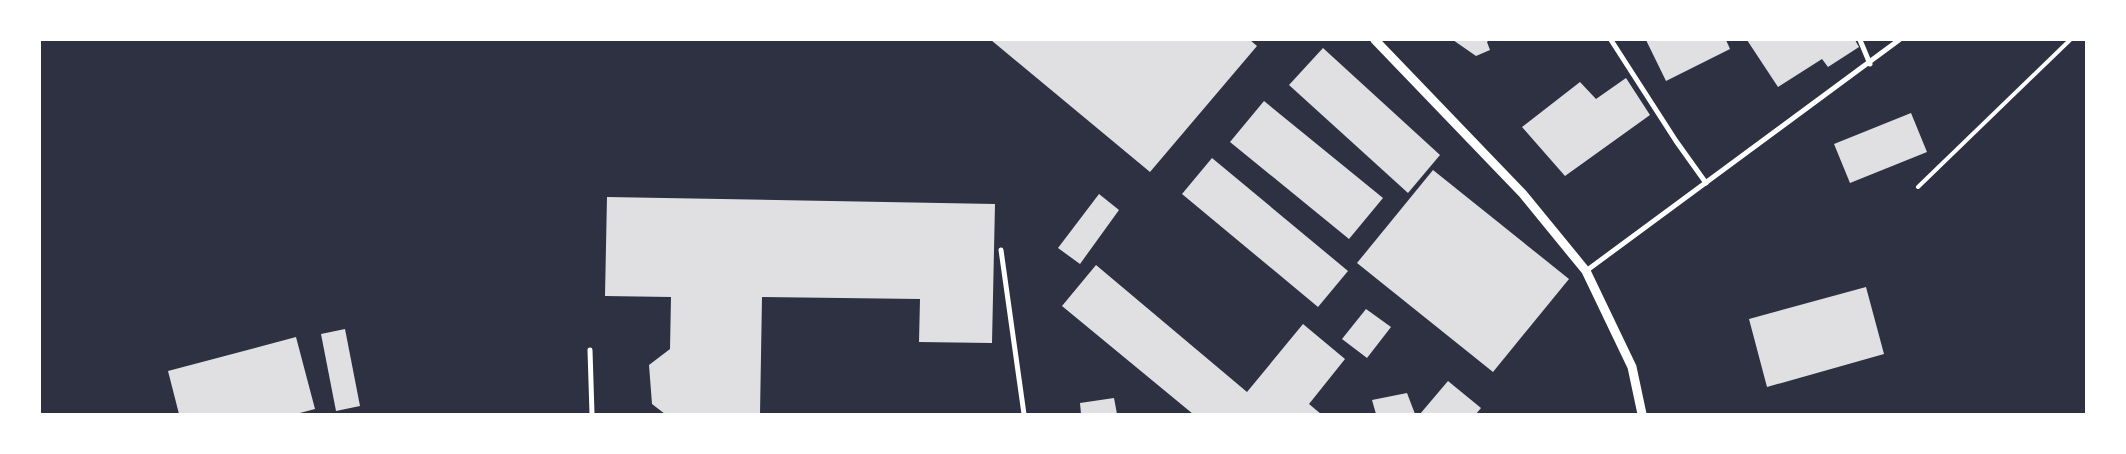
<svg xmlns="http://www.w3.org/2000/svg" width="2126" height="454" viewBox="0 0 2126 454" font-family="Montserrat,sans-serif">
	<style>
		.building { fill: #e0e0e3 }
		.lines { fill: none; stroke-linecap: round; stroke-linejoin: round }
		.service { stroke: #fff; stroke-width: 4 }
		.minor { stroke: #fff; stroke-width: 5 }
		.tertiary { stroke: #fff; stroke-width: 9 }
	</style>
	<rect width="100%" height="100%" fill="#2d3142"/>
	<g class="building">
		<polygon points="991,40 1250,40 1257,46 1150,172"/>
		<polygon points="1453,40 1489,40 1487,42 1490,50 1476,56"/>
		<polygon points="1646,40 1726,40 1730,49 1666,81"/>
		<polygon points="1747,40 1855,40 1859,47 1828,67 1822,59 1778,87"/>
		<polygon points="1323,48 1440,155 1408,193 1289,85"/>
		<polygon points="1626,78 1650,115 1565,176 1522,127 1580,82 1596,99"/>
		<polygon points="1264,101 1383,198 1349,239 1230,142"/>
		<polygon points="1911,113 1927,152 1850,183 1834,144"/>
		<polygon points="1212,158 1348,271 1318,307 1182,194"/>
		<polygon points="1433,170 1569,279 1493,372 1357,263"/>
		<polygon points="1099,194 1119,210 1080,264 1058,248"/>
		<polygon points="607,197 995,204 992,343 919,342 920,299 762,297 760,414 665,414 652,404 649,365 670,349 671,297 605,296"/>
		<polygon points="1096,265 1247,392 1303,324 1345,359 1309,404 1321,414 1193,414 1062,306"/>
		<polygon points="1866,287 1884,354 1767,387 1749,319"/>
		<polygon points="1366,309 1391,327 1367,358 1342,339"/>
		<polygon points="345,329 360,406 336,411 321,334"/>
		<polygon points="296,337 315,409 296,414 179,414 168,371"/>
		<polygon points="1448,381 1481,408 1476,414 1420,414"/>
		<polygon points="1407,393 1415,414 1376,414 1372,400"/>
		<polygon points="1114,398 1117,414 1081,414 1080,403"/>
	</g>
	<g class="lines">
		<polyline class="service" points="1918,187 2070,40"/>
		<g class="minor">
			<polyline points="1611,40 1676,141 1706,183"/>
			<polyline points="1860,40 1870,64"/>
			<polyline points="1001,250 1024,414"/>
			<polyline points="1586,271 1899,40"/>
			<polyline points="590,350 592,414"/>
		</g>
		<polyline class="tertiary" points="1375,40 1523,194 1586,271 1632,367 1642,414"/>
	</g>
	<rect width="2126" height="454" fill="none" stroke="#ffffff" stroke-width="82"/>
</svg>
